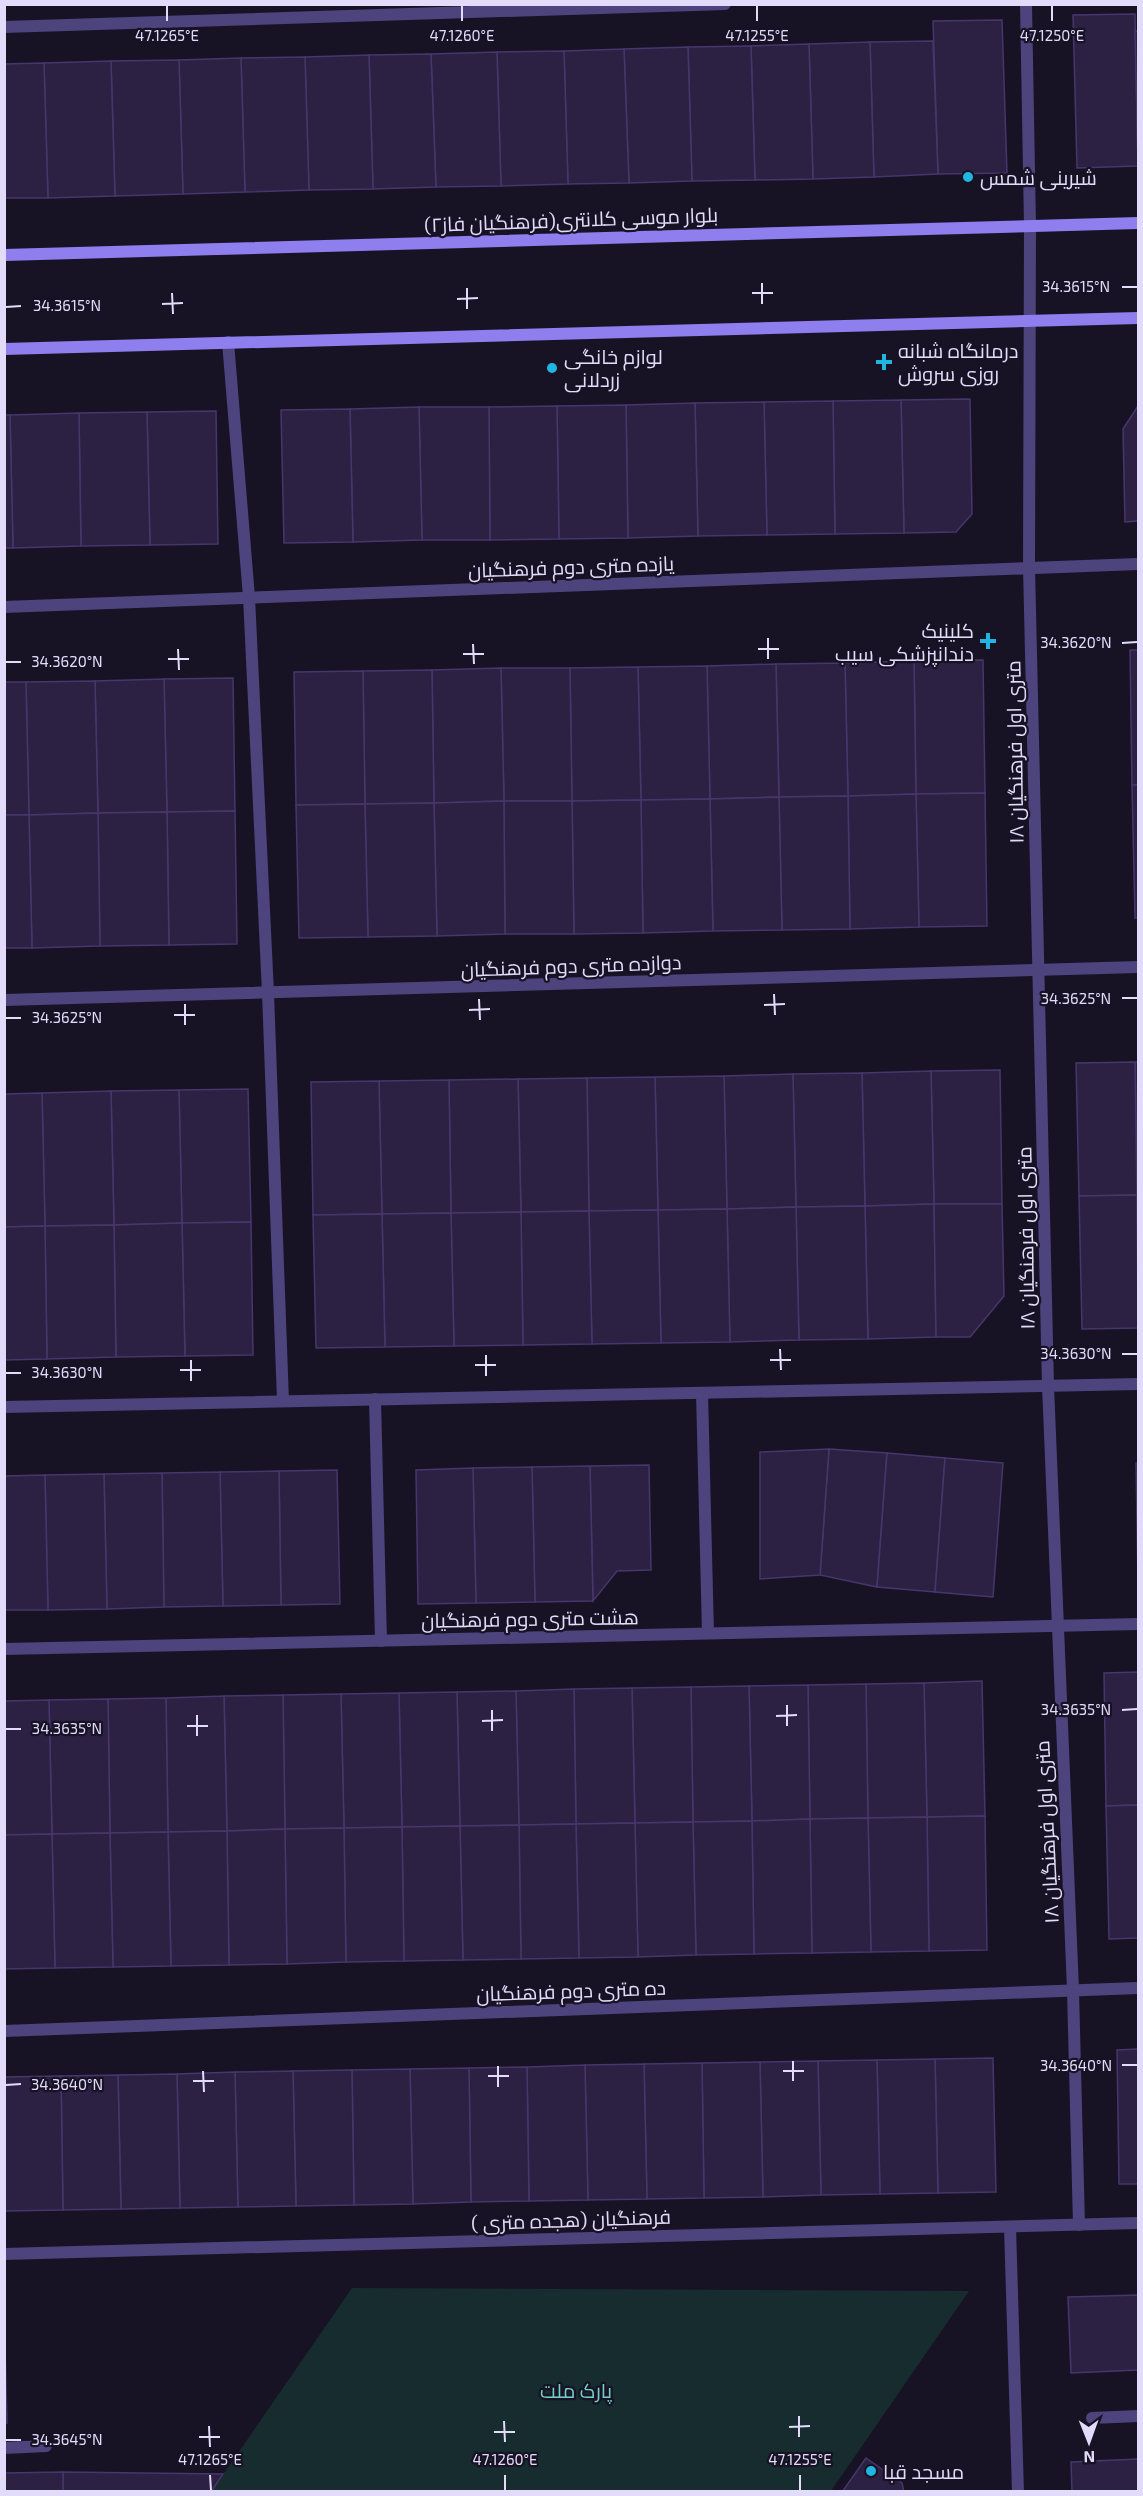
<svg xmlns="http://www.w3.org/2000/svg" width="1143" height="2496" viewBox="0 0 1143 2496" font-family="'Exo 2',Cairo,sans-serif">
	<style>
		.green { fill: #162c2e }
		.building { fill: #2c2143; stroke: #47366c; stroke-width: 1.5 }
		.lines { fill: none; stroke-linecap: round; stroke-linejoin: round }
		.lane { stroke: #4d437d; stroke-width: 12 }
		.street { stroke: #4d437d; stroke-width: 12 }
		.secondary { stroke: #8f7eee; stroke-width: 12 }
		.ticks { fill: none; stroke: #e2dbfa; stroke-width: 2 }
		.poi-dot { fill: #20b6e1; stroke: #181225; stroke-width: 2 }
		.labels { text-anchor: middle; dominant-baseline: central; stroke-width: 4.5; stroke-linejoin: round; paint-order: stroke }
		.poi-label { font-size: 20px; fill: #e2dbfa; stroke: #181225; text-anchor: start }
		.street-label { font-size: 20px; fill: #e2dbfa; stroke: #181225 }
		.park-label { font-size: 20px; fill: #70d1c5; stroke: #181225 }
		.ticks-label { font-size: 15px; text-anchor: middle; fill: #e2dbfa; stroke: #181225; stroke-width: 4.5; stroke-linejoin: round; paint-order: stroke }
	</style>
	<rect width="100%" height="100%" fill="#181225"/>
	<polygon class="green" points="352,2288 969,2291 831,2491 211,2492"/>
	<g class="building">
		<polygon points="1135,14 1138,166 1077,168 1073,15"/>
		<polygon points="1002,20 1007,173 938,174 933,21"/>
		<polygon points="1135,31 1138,31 1138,166"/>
		<polygon points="933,41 938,174 874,177 870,42"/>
		<polygon points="870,42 874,177 813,179 809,44"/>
		<polygon points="809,44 813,179 755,180 751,46"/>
		<polygon points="751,46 755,180 692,181 688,47"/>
		<polygon points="688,47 692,181 629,183 624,49"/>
		<polygon points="624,49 629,183 568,184 564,51"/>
		<polygon points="564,51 568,184 501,186 497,52"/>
		<polygon points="497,52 501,186 436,187 431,54"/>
		<polygon points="431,54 436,187 373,189 369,55"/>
		<polygon points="369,55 373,189 309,190 305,57"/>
		<polygon points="305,57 309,190 245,192 241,58"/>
		<polygon points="241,58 245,192 183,194 179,60"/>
		<polygon points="179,60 183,194 115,196 111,61"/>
		<polygon points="111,61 115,196 48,198 44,63"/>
		<polygon points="44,63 48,198 4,198 4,64"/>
		<polygon points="970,399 972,514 956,532 904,533 901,400"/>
		<polygon points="901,400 904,533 835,534 833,401"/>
		<polygon points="833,401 835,534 767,535 764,402"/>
		<polygon points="764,402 767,535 698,536 695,403"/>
		<polygon points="695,403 698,536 628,538 626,405"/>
		<polygon points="626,405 628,538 559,539 557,406"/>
		<polygon points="557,406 559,539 490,540 489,407"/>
		<polygon points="1138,406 1138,521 1125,522 1123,429"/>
		<polygon points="419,407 489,407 490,540 422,540"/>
		<polygon points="419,407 422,540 353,542 350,409"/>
		<polygon points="350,409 353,542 284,543 281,410"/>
		<polygon points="216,411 218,544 150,545 147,412"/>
		<polygon points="147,412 150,545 81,546 79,413"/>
		<polygon points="79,413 81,546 13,548 10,415"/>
		<polygon points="4,415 10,415 13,548 4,548"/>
		<polygon points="1130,650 1138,650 1138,785 1132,785"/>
		<polygon points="983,660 985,793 916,794 914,661"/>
		<polygon points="914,661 916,794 848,796 845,663"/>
		<polygon points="845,663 848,796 779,797 776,664"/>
		<polygon points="776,664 779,797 710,799 707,666"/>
		<polygon points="707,666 710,799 641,800 638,667"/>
		<polygon points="638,667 641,800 572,801 570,668"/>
		<polygon points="501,668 570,668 572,801 504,801"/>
		<polygon points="501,668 504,801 434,803 432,670"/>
		<polygon points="432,670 434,803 365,804 363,671"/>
		<polygon points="363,671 365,804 296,805 294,672"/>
		<polygon points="233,678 235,811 167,812 164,679"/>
		<polygon points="164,679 167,812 98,813 95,681"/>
		<polygon points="95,681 98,813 29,815 26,682"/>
		<polygon points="4,682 26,682 29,815 4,815"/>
		<polygon points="1132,785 1138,785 1138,918 1135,918"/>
		<polygon points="985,793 987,926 919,927 916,794"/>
		<polygon points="916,794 919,927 850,929 848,796"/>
		<polygon points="848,796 850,929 782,930 779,797"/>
		<polygon points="779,797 782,930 713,931 710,799"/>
		<polygon points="710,799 713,931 643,933 641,800"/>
		<polygon points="641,800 643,933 574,934 572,801"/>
		<polygon points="504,801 572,801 574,934 505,934"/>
		<polygon points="504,801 505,934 437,936 434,803"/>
		<polygon points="434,803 437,936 368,937 365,804"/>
		<polygon points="365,804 368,937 299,938 296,805"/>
		<polygon points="235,811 237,944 169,945 167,812"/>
		<polygon points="167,812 169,945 100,946 98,813"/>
		<polygon points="98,813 100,946 32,948 29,815"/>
		<polygon points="4,815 29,815 32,948 4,948"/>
		<polygon points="1135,1062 1138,1062 1138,1195 1137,1195"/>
		<polygon points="1135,1062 1137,1195 1079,1196 1076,1063"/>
		<polygon points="1000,1070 1002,1204 934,1204 931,1071"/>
		<polygon points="931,1071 934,1204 865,1206 862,1073"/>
		<polygon points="862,1073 865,1206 796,1207 793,1074"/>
		<polygon points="793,1074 796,1207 727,1209 724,1076"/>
		<polygon points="724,1076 727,1209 658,1210 655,1077"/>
		<polygon points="655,1077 658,1210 589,1211 587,1078"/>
		<polygon points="587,1078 589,1211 521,1212 518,1079"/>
		<polygon points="518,1079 521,1212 451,1213 449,1080"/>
		<polygon points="449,1080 451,1213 382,1214 379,1081"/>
		<polygon points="379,1081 382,1214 313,1215 311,1082"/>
		<polygon points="248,1089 251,1222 182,1223 179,1090"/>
		<polygon points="179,1090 182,1223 114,1225 111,1091"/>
		<polygon points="111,1091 114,1225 45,1226 42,1093"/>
		<polygon points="42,1093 45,1226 4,1227 4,1094"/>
		<polygon points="1137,1195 1138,1328 1082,1329 1079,1196"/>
		<polygon points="1137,1195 1138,1195 1138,1281"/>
		<polygon points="934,1204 936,1337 868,1339 865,1206"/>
		<polygon points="934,1204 1002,1204 1004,1296 970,1337 936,1337"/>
		<polygon points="865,1206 868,1339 799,1340 796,1207"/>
		<polygon points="796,1207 799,1340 730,1342 727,1209"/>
		<polygon points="727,1209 730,1342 661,1343 658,1210"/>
		<polygon points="658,1210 661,1343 592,1344 589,1211"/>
		<polygon points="589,1211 592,1344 523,1345 521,1212"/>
		<polygon points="521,1212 523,1345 454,1346 451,1213"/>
		<polygon points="451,1213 454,1346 385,1347 382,1214"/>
		<polygon points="382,1214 385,1347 316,1348 313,1215"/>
		<polygon points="251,1222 253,1355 185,1356 182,1223"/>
		<polygon points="182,1223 185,1356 116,1357 114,1225"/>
		<polygon points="114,1225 116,1357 47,1359 45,1226"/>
		<polygon points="45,1226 47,1359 4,1360 4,1227"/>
		<polygon points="829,1449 887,1453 877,1587 820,1575"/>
		<polygon points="829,1449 820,1575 760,1579 760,1452"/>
		<polygon points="887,1453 945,1458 935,1592 877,1587"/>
		<polygon points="945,1458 1003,1463 993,1597 935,1592"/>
		<polygon points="1136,1463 1138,1463 1138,1585"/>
		<polygon points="649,1465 651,1570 617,1571 593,1601 590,1466"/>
		<polygon points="590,1466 593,1601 535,1602 532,1467"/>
		<polygon points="532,1467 535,1602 476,1603 473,1468"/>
		<polygon points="473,1468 476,1603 418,1604 416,1470"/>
		<polygon points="337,1470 340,1604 281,1605 279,1471"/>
		<polygon points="279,1471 281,1605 223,1606 220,1472"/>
		<polygon points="220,1472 223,1606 164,1607 162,1473"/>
		<polygon points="162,1473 164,1607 107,1609 104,1474"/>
		<polygon points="104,1474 107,1609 48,1610 45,1475"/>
		<polygon points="45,1475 48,1610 4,1610 4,1476"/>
		<polygon points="1138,1672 1138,1805 1106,1806 1104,1673"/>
		<polygon points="982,1681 985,1816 927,1817 924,1683"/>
		<polygon points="924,1683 927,1817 868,1818 866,1684"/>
		<polygon points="866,1684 868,1818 810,1819 808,1685"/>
		<polygon points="808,1685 810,1819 752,1821 749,1686"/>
		<polygon points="749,1686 752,1821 693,1822 691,1687"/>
		<polygon points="691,1687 693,1822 635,1823 632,1688"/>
		<polygon points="632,1688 635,1823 576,1824 574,1689"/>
		<polygon points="574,1689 576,1824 519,1825 516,1691"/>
		<polygon points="516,1691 519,1825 460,1826 457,1692"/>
		<polygon points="457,1692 460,1826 402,1827 399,1693"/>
		<polygon points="399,1693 402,1827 344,1828 341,1694"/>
		<polygon points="341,1694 344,1828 285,1829 283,1695"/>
		<polygon points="283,1695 285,1829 227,1831 224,1696"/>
		<polygon points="224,1696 227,1831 168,1832 166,1698"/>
		<polygon points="166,1698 168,1832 110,1833 108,1699"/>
		<polygon points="108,1699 110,1833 52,1834 49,1700"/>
		<polygon points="49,1700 52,1834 4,1835 4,1701"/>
		<polygon points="1138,1805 1138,1938 1109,1939 1106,1806"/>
		<polygon points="985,1816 987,1950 929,1951 927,1817"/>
		<polygon points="927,1817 929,1951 871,1952 868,1818"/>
		<polygon points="868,1818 871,1952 812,1953 810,1819"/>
		<polygon points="810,1819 812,1953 754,1954 752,1821"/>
		<polygon points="752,1821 754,1954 696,1955 693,1822"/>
		<polygon points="693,1822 696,1955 638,1957 635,1823"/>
		<polygon points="635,1823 638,1957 579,1958 576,1824"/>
		<polygon points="576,1824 579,1958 521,1959 519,1825"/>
		<polygon points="519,1825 521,1959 463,1960 460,1826"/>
		<polygon points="460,1826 463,1960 404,1961 402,1827"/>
		<polygon points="402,1827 404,1961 346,1962 344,1828"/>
		<polygon points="344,1828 346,1962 287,1964 285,1829"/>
		<polygon points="285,1829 287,1964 229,1965 227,1831"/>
		<polygon points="227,1831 229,1965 171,1966 168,1832"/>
		<polygon points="168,1832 171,1966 113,1967 110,1833"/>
		<polygon points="110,1833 113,1967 55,1968 52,1834"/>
		<polygon points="52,1834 55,1968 4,1969 4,1835"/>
		<polygon points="1138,2049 1138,2184 1119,2184 1117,2050"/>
		<polygon points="993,2058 996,2192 938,2193 935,2059"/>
		<polygon points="935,2059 938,2193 880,2194 877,2060"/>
		<polygon points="877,2060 880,2194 821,2195 818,2061"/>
		<polygon points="818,2061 821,2195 763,2197 760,2062"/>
		<polygon points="760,2062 763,2197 704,2198 702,2063"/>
		<polygon points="702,2063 704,2198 647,2199 644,2064"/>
		<polygon points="644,2064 647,2199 588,2200 585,2065"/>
		<polygon points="585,2065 588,2200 529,2201 527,2067"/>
		<polygon points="527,2067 529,2201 471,2202 469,2068"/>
		<polygon points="469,2068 471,2202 413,2204 410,2069"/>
		<polygon points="410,2069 413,2204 354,2205 352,2070"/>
		<polygon points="352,2070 354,2205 296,2206 293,2071"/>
		<polygon points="293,2071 296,2206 238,2207 235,2072"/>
		<polygon points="235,2072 238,2207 180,2208 177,2074"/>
		<polygon points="177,2074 180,2208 121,2209 118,2075"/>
		<polygon points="118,2075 121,2209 63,2210 61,2076"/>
		<polygon points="61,2076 63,2210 5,2211 4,2077"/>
		<polygon points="1138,2295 1138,2370 1071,2373 1068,2297"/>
		<polygon points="4,2307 7,2423 4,2423"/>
		<polygon points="866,2458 902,2483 904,2492 842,2492"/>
		<polygon points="1138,2459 1138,2492 1072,2492 1071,2462"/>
		<polygon points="63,2472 223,2474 211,2492 63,2492"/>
		<polygon points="63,2472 63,2492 5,2492 4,2473"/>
	</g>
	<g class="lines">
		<polyline class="lane" points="1010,2227 1018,2492"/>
		<g class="street">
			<polyline points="1026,4 1030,226 1029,567 1048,1386 1073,1990 1079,2225"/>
			<polyline points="4,27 725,4"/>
			<polyline points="228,342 249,597 268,993 283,1401"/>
			<polyline points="4,607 1138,564"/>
			<polyline points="4,1000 1138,967"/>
			<polyline points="702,1393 708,1633"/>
			<polyline points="375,1399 381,1641"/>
			<polyline points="4,1407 1138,1384"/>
			<polyline points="4,1649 1138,1624"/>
			<polyline points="4,2031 1138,1988"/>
			<polyline points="4,2254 1138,2223"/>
			<polyline points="1092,2418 1138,2416"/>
			<polyline points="4,2448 46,2446"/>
		</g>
		<g class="secondary">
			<polyline points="4,255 1138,223"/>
			<polyline points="4,349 1138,318"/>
		</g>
	</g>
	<path class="ticks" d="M 167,6 L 167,21M 462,6 L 462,21M 757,6 L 757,21M 1052,6 L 1052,21M 762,283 L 762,304M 1122,287 L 1137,287M 467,288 L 467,309M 172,293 L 173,314M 752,293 L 773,293M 457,299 L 478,298M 162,304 L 183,303M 6,307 L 21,306M 768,638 L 768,659M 1122,643 L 1137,642M 473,644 L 474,664M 178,649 L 179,670M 758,649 L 779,649M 463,654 L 484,654M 168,659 L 189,659M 6,662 L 21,662M 774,994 L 775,1015M 1122,998 L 1137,998M 479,999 L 480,1020M 185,1004 L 185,1025M 764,1005 L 785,1004M 469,1010 L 490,1009M 174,1015 L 195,1015M 6,1018 L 21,1018M 780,1349 L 781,1370M 1122,1354 L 1137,1354M 486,1355 L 486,1376M 191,1360 L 191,1381M 770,1360 L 791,1360M 475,1365 L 496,1365M 180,1370 L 201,1370M 6,1373 L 21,1373M 787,1705 L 787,1726M 492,1710 L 492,1731M 1122,1710 L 1137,1709M 197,1715 L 197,1736M 776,1716 L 797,1715M 482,1721 L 503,1720M 187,1726 L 208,1726M 6,1729 L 21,1729M 793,2061 L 793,2081M 1122,2065 L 1137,2065M 498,2066 L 498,2087M 203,2071 L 204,2092M 783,2071 L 804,2071M 488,2076 L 509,2076M 193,2081 L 214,2081M 6,2085 L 21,2084M 799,2416 L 799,2437M 504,2421 L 505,2442M 209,2426 L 210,2447M 789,2427 L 810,2426M 494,2432 L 515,2432M 199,2437 L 220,2437M 6,2440 L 21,2440M 210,2475 L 211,2490M 505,2475 L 505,2490M 800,2475 L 800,2490"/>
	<g class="poi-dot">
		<circle cx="968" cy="177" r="6"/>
		<path d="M881 353h6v6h6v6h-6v6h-6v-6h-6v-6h6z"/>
		<circle cx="552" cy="368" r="6"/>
		<path d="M985 632h6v6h6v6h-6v6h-6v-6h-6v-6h6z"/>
		<circle cx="871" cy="2471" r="6"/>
	</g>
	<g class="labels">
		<g class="poi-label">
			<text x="980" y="177">شیرینی شمس</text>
			<text x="898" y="350">درمانگاه شبانه<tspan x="898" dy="23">روزی سروش</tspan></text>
			<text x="564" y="356">لوازم خانگی<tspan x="564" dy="23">زردلانی</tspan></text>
			<text x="974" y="630" text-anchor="end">کلینیک<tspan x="974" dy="23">دندانپزشکی سیب</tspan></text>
			<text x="883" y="2471">مسجد قبا</text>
		</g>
		<g class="street-label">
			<text transform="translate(571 219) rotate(-2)">بلوار موسی کلانتری(فرهنگیان فاز۲)</text>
			<text transform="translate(571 566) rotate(-2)">یازده متری دوم فرهنگیان</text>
			<text transform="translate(1014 752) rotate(-91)">۱۸ متری اول فرهنگیان</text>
			<text transform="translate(571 965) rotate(-2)">دوازده متری دوم فرهنگیان</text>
			<text transform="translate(1025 1238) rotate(-91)">۱۸ متری اول فرهنگیان</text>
			<text transform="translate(530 1618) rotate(-1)">هشت متری دوم فرهنگیان</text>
			<text transform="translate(1046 1832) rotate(-93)">۱۸ متری اول فرهنگیان</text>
			<text transform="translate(571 1990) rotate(-2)">ده متری دوم فرهنگیان</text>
			<text transform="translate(571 2219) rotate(-2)">فرهنگیان (هجده متری )</text>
		</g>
		<g class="park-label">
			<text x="576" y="2390">پارک ملت</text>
		</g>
	</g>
	<g class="ticks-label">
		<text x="167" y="41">47.1265°E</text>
		<text x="462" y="41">47.1260°E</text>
		<text x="757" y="41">47.1255°E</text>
		<text x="1052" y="41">47.1250°E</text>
		<text x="1076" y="292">34.3615°N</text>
		<text x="67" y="311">34.3615°N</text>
		<text x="1076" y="648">34.3620°N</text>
		<text x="67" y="667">34.3620°N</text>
		<text x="1076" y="1004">34.3625°N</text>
		<text x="67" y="1023">34.3625°N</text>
		<text x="1076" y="1359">34.3630°N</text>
		<text x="67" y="1378">34.3630°N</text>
		<text x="1076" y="1715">34.3635°N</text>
		<text x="67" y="1734">34.3635°N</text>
		<text x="1076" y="2071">34.3640°N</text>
		<text x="67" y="2090">34.3640°N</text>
		<text x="67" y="2445">34.3645°N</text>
		<text x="210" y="2465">47.1265°E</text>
		<text x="505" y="2465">47.1260°E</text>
		<text x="800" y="2465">47.1255°E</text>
	</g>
	<rect width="1143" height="2496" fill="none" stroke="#e2dbfa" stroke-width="12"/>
	<g transform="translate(1089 2442) rotate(179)" stroke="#181225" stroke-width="4.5" paint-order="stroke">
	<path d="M0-4.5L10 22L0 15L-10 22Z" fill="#e2dbfa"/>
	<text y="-9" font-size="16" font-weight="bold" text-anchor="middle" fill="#e2dbfa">N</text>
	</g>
</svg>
